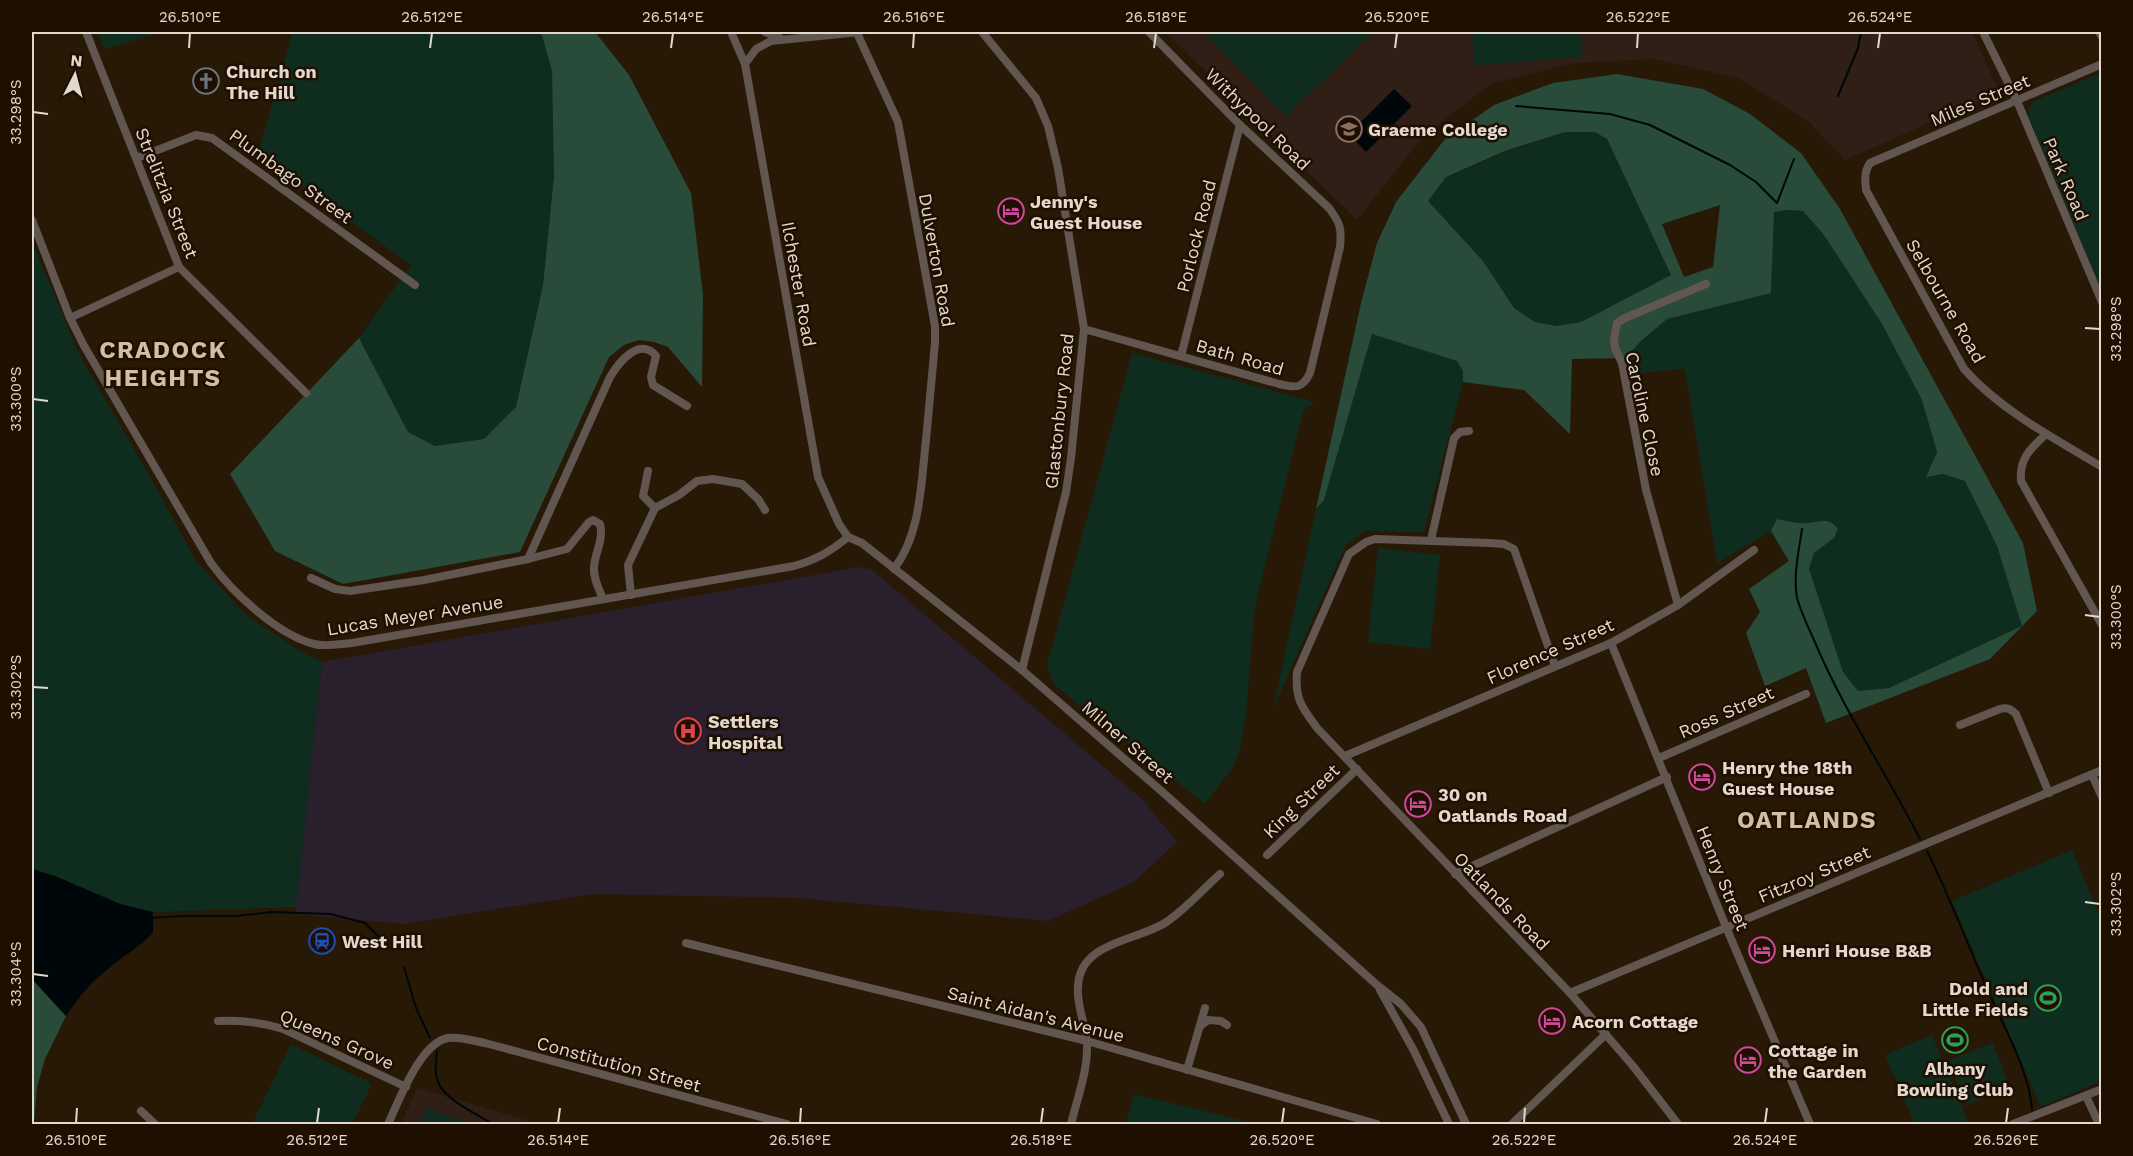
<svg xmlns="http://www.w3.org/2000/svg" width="2133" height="1156" viewBox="0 0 2133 1156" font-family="'Work Sans',sans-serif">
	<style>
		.education { fill: #2f1f16 }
		.medical { fill: #2a1f2c }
		.green { fill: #0f2d1f }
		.forest { fill: #284b3a; fill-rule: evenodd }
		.water { fill: #00070b }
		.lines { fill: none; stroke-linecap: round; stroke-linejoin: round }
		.stream { stroke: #00070b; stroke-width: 2 }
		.minor { stroke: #625651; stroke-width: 8 }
		.ticks { fill: none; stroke: #e3d8cd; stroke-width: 2 }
		.labels { text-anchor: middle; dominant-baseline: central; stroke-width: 5; stroke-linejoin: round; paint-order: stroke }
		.poi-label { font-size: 18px; font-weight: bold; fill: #e3d8cd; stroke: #1e0f00; text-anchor: start }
		.street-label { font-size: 18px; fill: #e3d8cd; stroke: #1e0f00 }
		.district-label { font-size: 24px; font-weight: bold; letter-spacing: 1.5px; fill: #d2bea7; stroke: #1e0f00 }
		.neatline { fill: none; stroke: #e3d8cd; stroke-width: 2 }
		.ticks-label { font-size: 15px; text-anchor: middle; fill: #e3d8cd }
	</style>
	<rect width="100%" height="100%" fill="#281906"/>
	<g class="education">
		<polygon points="1166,32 1972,32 1999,92 1845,160 1809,122 1739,78 1654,59 1573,63 1491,84 1424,135 1357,220"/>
		<polygon points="417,1088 540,1124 401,1124"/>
	</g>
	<polygon class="medical" points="859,567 871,569 1143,800 1177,842 1134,882 1048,921 798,898 592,894 403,924 295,914 322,662"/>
	<g class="green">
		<polygon points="97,32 162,32 105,49"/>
		<polygon points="276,32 541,32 552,71 554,176 543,285 516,407 484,439 435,446 408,432 359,338 411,265 258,154 292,34"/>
		<polygon points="1204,32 1373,32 1286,116"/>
		<polygon points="1472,32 1580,32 1582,57 1474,65"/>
		<polygon points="2101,73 2101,290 2028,115 2029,108 2034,101"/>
		<polygon points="1565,132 1595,132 1607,139 1671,275 1581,322 1557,326 1535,322 1514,308 1483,261 1427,201 1446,177 1505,152"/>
		<path d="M 1787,210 L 1803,211 L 1824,235 L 1882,324 L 1922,400 L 1937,452 L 1926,477 L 1943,474 L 1965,481 L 1997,546 L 2023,626 L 1889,688 L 1858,691 L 1843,672 L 1809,569 L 1814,553 L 1834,538 L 1838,529 C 1829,516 1820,522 1807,523 C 1798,524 1787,521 1777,519 L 1771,531 L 1717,563 L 1685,369 L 1628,374 L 1625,358 L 1641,341 L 1667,319 L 1771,293 L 1774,212 Z"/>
		<polygon points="32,242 79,354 149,475 196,561 245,614 295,648 322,662 296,907 153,912 120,904 55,876 32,869"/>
		<polygon points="1372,334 1458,361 1463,371 1463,382 1424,532 1366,531 1345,546 1273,709 1316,509 1324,500 1328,486"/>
		<polygon points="1132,353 1315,402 1303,411 1259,590 1254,617 1246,715 1239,752 1233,767 1205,804 1054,685 1047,665"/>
		<polygon points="1378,548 1440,555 1430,649 1368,642"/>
		<polygon points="2072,850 2099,914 2101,913 2101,1081 2041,1107 1952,901"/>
		<polygon points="1932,1035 1969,1124 1915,1124 1885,1055"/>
		<polygon points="1993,1043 2010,1088 1966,1105 1949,1060"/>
		<polygon points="291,1044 372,1084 352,1124 252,1124"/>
		<polygon points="1134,1094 1257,1124 1126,1124"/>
		<polygon points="426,1108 470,1124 419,1124"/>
	</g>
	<g class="forest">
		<polygon points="541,32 595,32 629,75 691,193 703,295 702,387 668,347 654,342 639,340 624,345 609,357 520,552 343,584 275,551 230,474 359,338 408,432 435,446 484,439 516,407 543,285 554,176 552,71"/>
		<path d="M 1617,74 L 1703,89 L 1750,114 L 1801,153 L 1840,209 L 2023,543 L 2037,611 L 1990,659 L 1826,723 L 1806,668 L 1765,686 L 1746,633 L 1760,612 L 1749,589 L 1789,561 L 1771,531 L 1777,519 C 1787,521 1798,524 1807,523 C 1820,522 1829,516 1838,529 L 1834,538 L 1814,553 L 1809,569 L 1843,672 L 1858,691 L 1889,688 L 2022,626 L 1997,546 L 1965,481 L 1943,474 L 1926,477 L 1937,452 L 1922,400 L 1882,324 L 1824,235 L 1803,211 L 1787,210 L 1774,212 L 1771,293 L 1667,319 L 1641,341 L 1625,358 L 1572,359 L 1570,434 L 1524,390 L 1463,382 L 1463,371 L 1457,361 L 1372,334 L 1328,486 L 1324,500 L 1316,509 L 1361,303 L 1377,243 L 1396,202 L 1445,139 L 1494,105 L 1553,83 ZM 1565,132 L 1595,132 L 1607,139 L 1671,275 L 1581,322 L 1557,326 L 1535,322 L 1514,308 L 1483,261 L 1428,201 L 1446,177 L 1505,151 ZM 1720,205 L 1713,267 L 1684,277 L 1662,224 Z"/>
		<polygon points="32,979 66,1016 45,1059 37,1087 34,1123 32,1121"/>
	</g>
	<g class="water">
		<polygon points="1394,89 1412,106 1366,152 1349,134"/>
		<path d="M 32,869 L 55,876 L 120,904 L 153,912 L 153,933 C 140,947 123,956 108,969 C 91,982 78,998 66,1016 L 32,979 Z"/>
	</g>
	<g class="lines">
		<g class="stream">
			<polyline points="1838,96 1858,48 1861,32"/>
			<polyline points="1516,106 1610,114 1650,125 1730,165 1756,182 1777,203 1794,159"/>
			<path d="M 1802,529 C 1799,550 1793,576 1797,598 C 1801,612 1808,627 1814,640 C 1843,710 1886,772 1920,839"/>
			<path d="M 1927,851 C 1949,895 1966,941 1986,986 C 2001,1022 2030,1071 2032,1110"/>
			<polyline points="150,918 184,916 236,916 272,912 330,914 365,923 387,945"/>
			<polyline points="404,967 416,1008 430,1038"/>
			<path d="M 437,1051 C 436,1062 434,1074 439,1084 C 446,1100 478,1115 493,1124"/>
		</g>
		<g class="minor">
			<polyline points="86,32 179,267 306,393"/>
			<polyline points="731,32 745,64 818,477 839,524 848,537 862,543 1022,670 1167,796 1377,985 1401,1004 1421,1027 1466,1124"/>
			<polyline points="765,32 780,38"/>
			<polyline points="982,32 1036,98 1048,126 1058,168 1084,329 1071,458 1066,492 1022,670"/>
			<polyline points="1983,32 2017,101 2102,302"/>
			<polyline points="2099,32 2102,37"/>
			<path d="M 857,33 L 898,122 L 935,326 L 935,343 C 932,375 929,408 926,440 C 921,483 921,534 894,569"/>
			<polyline points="745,64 756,49 771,41 859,32"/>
			<path d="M 2102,64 L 1870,163 C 1864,172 1865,179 1866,190 L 1964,369 C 2000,410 2055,439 2102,467"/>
			<polyline points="137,158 196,135 212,138 415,285"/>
			<path d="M 32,220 L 70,318 L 83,344 L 211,563 C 232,592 278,635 314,644 C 326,647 339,644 352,643 L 794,566 C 816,560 831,551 848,537"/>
			<polyline points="70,318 179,267"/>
			<path d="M 1084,329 L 1279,384 C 1296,388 1302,389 1310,373 L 1340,247 C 1342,228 1340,223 1329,208 L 1240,125 L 1149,32"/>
			<polyline points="1181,356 1240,125"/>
			<path d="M 2046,434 C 2030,449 2019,459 2021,481 L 2102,625"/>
			<polyline points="648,471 643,496 655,508"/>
			<polyline points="1431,540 1454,438 1460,432 1469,431"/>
			<path d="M 528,559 L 610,377 C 619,362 640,336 656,356 L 651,377 L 653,385 L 687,406"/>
			<path d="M 311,578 L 335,589 L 350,591 L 424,580 L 528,559 L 567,549 L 589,522 L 593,520 L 600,524 C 604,540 595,552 594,567 C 593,578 599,589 603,599"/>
			<polyline points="631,595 628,565 655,508 679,495 697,481 713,479 742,484 758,499 765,510"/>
			<polyline points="1678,605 1646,490 1622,363 1615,348 1614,340 1617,323 1625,318 1706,284"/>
			<polyline points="1611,643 1726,927 1810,1124"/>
			<path d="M 1555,666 L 1514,549 L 1504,544 L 1489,543 L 1375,539 L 1366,542 L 1349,554 L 1297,672 C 1295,699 1301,706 1317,728 L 1570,993 L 1633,1066 L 1678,1124"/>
			<path d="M 1960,725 L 2000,709 C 2007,707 2011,709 2016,714 L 2049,793"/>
			<polyline points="1345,756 1611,643 1678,605 1754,550"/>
			<polyline points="1659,758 1806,694"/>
			<polyline points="2092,775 2102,797"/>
			<polyline points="1267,855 1357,769"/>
			<polyline points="1455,874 1667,777"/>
			<polyline points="686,943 1087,1041 1377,1124"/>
			<polyline points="1380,990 1414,1051 1449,1124"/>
			<polyline points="1570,993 2102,770"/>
			<path d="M 218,1021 C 241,1020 262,1022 283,1029 L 406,1087"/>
			<polyline points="1200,1026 1208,1020 1221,1021 1227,1025"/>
			<polyline points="1187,1070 1205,1008"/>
			<polyline points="2086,1096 2099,1124"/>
			<polyline points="141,1111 155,1124"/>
			<path d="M 388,1124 C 399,1101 420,1043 448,1038 C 460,1036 473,1041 485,1043 L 787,1124"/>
			<path d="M 1071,1124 C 1077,1099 1088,1071 1087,1044 C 1086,1025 1076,1005 1078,986 C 1080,942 1136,941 1165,923 C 1185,910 1202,890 1220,874"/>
			<polyline points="1512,1124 1606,1034"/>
			<polyline points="2013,1124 2102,1089"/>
		</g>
	</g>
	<path class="ticks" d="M 189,48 L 190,33M 430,48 L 432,33M 671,48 L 673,33M 913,48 L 914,33M 1154,48 L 1156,33M 1395,48 L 1397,33M 1637,48 L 1638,33M 1878,48 L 1880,33M 33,112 L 48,114M 2085,328 L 2100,329M 33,399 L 48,401M 2085,615 L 2100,617M 33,687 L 48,688M 2085,902 L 2100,904M 33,974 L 48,976M 76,1123 L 77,1108M 317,1123 L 319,1108M 558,1123 L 560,1108M 800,1123 L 801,1108M 1041,1123 L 1043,1108M 1282,1123 L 1284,1108M 1524,1123 L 1525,1108M 1765,1123 L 1767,1108M 2006,1123 L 2008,1108"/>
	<defs>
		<g id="church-ring" transform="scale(1.35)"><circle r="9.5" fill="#1e0f00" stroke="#6b7280" stroke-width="1.5"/><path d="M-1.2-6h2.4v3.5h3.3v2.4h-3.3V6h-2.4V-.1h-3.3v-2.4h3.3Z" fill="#6b7280"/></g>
		<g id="school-ring" transform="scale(1.35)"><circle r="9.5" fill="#1e0f00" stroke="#8d6e63" stroke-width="1.5"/><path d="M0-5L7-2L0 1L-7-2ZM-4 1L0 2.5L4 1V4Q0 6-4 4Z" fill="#8d6e63"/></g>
		<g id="hotel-ring" transform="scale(1.35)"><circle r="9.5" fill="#1e0f00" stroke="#d1479c" stroke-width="1.5"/><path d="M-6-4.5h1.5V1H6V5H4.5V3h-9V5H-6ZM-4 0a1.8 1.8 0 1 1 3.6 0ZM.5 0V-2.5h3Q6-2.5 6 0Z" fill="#d1479c"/></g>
		<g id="hospital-ring" transform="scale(1.35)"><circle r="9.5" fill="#1e0f00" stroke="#e0444e" stroke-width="1.5"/><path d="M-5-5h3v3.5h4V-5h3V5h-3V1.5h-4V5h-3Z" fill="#e0444e"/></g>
		<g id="station-ring" transform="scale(1.35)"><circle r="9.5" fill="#1e0f00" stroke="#1a4fb4" stroke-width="1.5"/><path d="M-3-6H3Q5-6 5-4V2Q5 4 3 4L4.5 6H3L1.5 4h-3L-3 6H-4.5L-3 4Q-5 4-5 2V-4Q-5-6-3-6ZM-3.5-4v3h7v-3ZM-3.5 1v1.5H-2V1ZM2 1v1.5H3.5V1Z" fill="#1a4fb4"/></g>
		<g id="stadium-ring" transform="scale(1.35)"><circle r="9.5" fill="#1e0f00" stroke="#2e9e5b" stroke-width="1.5"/><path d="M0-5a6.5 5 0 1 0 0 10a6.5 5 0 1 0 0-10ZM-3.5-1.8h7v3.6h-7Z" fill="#2e9e5b"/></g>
	</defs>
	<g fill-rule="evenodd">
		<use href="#church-ring" x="206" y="81"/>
		<use href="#school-ring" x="1349" y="129"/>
		<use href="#hotel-ring" x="1011" y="211"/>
		<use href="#hospital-ring" x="688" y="731"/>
		<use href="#hotel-ring" x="1702" y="777"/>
		<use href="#hotel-ring" x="1418" y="804"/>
		<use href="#station-ring" x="322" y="941"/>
		<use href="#hotel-ring" x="1762" y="950"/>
		<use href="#stadium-ring" x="2048" y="998"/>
		<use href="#hotel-ring" x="1552" y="1021"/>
		<use href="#stadium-ring" x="1955" y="1040"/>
		<use href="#hotel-ring" x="1748" y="1060"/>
	</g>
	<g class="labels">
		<g class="poi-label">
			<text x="226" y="71">Church on<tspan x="226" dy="21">The Hill</tspan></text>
			<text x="1368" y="129">Graeme College</text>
			<text x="1030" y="201">Jenny's<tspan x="1030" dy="21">Guest House</tspan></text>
			<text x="708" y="721">Settlers<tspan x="708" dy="21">Hospital</tspan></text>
			<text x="1722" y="767">Henry the 18th<tspan x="1722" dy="21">Guest House</tspan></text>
			<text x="1438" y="794">30 on<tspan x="1438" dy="21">Oatlands Road</tspan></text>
			<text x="342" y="941">West Hill</text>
			<text x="1782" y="950">Henri House B&amp;B</text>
			<text x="2028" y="988" text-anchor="end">Dold and<tspan x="2028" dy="21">Little Fields</tspan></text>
			<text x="1572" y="1021">Acorn Cottage</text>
			<text x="1768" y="1050">Cottage in<tspan x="1768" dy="21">the Garden</tspan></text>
			<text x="1955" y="1068" text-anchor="middle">Albany<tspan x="1955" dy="21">Bowling Club</tspan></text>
		</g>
		<g class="street-label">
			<text transform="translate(1980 100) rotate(-23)">Miles Street</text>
			<text transform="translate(1258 119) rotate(44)">Withypool Road</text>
			<text transform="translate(291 176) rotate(36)">Plumbago Street</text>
			<text transform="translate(2066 179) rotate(67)">Park Road</text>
			<text transform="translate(167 193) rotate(68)">Strelitzia Street</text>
			<text transform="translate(1196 236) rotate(-76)">Porlock Road</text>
			<text transform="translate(937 260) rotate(80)">Dulverton Road</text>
			<text transform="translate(799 284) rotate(80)">Ilchester Road</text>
			<text transform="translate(1946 301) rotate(60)">Selbourne Road</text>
			<text transform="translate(1240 357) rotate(16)">Bath Road</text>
			<text transform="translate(1059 411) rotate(-84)">Glastonbury Road</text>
			<text transform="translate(1645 414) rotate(78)">Caroline Close</text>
			<text transform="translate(415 615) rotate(-9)">Lucas Meyer Avenue</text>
			<text transform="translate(1550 651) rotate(-24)">Florence Street</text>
			<text transform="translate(1726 712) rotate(-24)">Ross Street</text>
			<text transform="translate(1128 742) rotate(41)">Milner Street</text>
			<text transform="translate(1301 801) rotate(-44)">King Street</text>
			<text transform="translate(1814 874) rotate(-23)">Fitzroy Street</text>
			<text transform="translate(1723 878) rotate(68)">Henry Street</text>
			<text transform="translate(1502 901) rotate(46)">Oatlands Road</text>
			<text transform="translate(1036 1014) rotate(14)">Saint Aidan's Avenue</text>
			<text transform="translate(337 1039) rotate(24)">Queens Grove</text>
			<text transform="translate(619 1064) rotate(15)">Constitution Street</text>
		</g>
		<g class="district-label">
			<text x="163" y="350">CRADOCK<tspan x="163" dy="28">HEIGHTS</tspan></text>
			<text x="1807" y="820">OATLANDS</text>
		</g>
	</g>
	<rect width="2133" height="1156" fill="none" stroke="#1e0f00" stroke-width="66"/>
	<g transform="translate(75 75) rotate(6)" stroke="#1e0f00" stroke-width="4.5" paint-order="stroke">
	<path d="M0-4.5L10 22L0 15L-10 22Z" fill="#e3d8cd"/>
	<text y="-9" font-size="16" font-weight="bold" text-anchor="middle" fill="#e3d8cd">N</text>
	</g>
	<rect x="33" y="33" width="2067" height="1090" class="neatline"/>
	<g class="ticks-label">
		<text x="190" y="22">26.510°E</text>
		<text x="432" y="22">26.512°E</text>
		<text x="673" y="22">26.514°E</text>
		<text x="914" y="22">26.516°E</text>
		<text x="1156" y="22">26.518°E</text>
		<text x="1397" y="22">26.520°E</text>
		<text x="1638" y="22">26.522°E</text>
		<text x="1880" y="22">26.524°E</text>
		<text transform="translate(16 112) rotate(-90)" y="5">33.298°S</text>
		<text transform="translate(2116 329) rotate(-90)" y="5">33.298°S</text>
		<text transform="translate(16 399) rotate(-90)" y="5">33.300°S</text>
		<text transform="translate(2116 617) rotate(-90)" y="5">33.300°S</text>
		<text transform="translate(16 687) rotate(-90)" y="5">33.302°S</text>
		<text transform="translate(2116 904) rotate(-90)" y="5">33.302°S</text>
		<text transform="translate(16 974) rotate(-90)" y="5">33.304°S</text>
		<text x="76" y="1145">26.510°E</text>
		<text x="317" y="1145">26.512°E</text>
		<text x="558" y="1145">26.514°E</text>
		<text x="800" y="1145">26.516°E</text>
		<text x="1041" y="1145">26.518°E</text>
		<text x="1282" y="1145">26.520°E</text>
		<text x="1524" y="1145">26.522°E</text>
		<text x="1765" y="1145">26.524°E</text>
		<text x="2006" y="1145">26.526°E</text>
	</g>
</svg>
